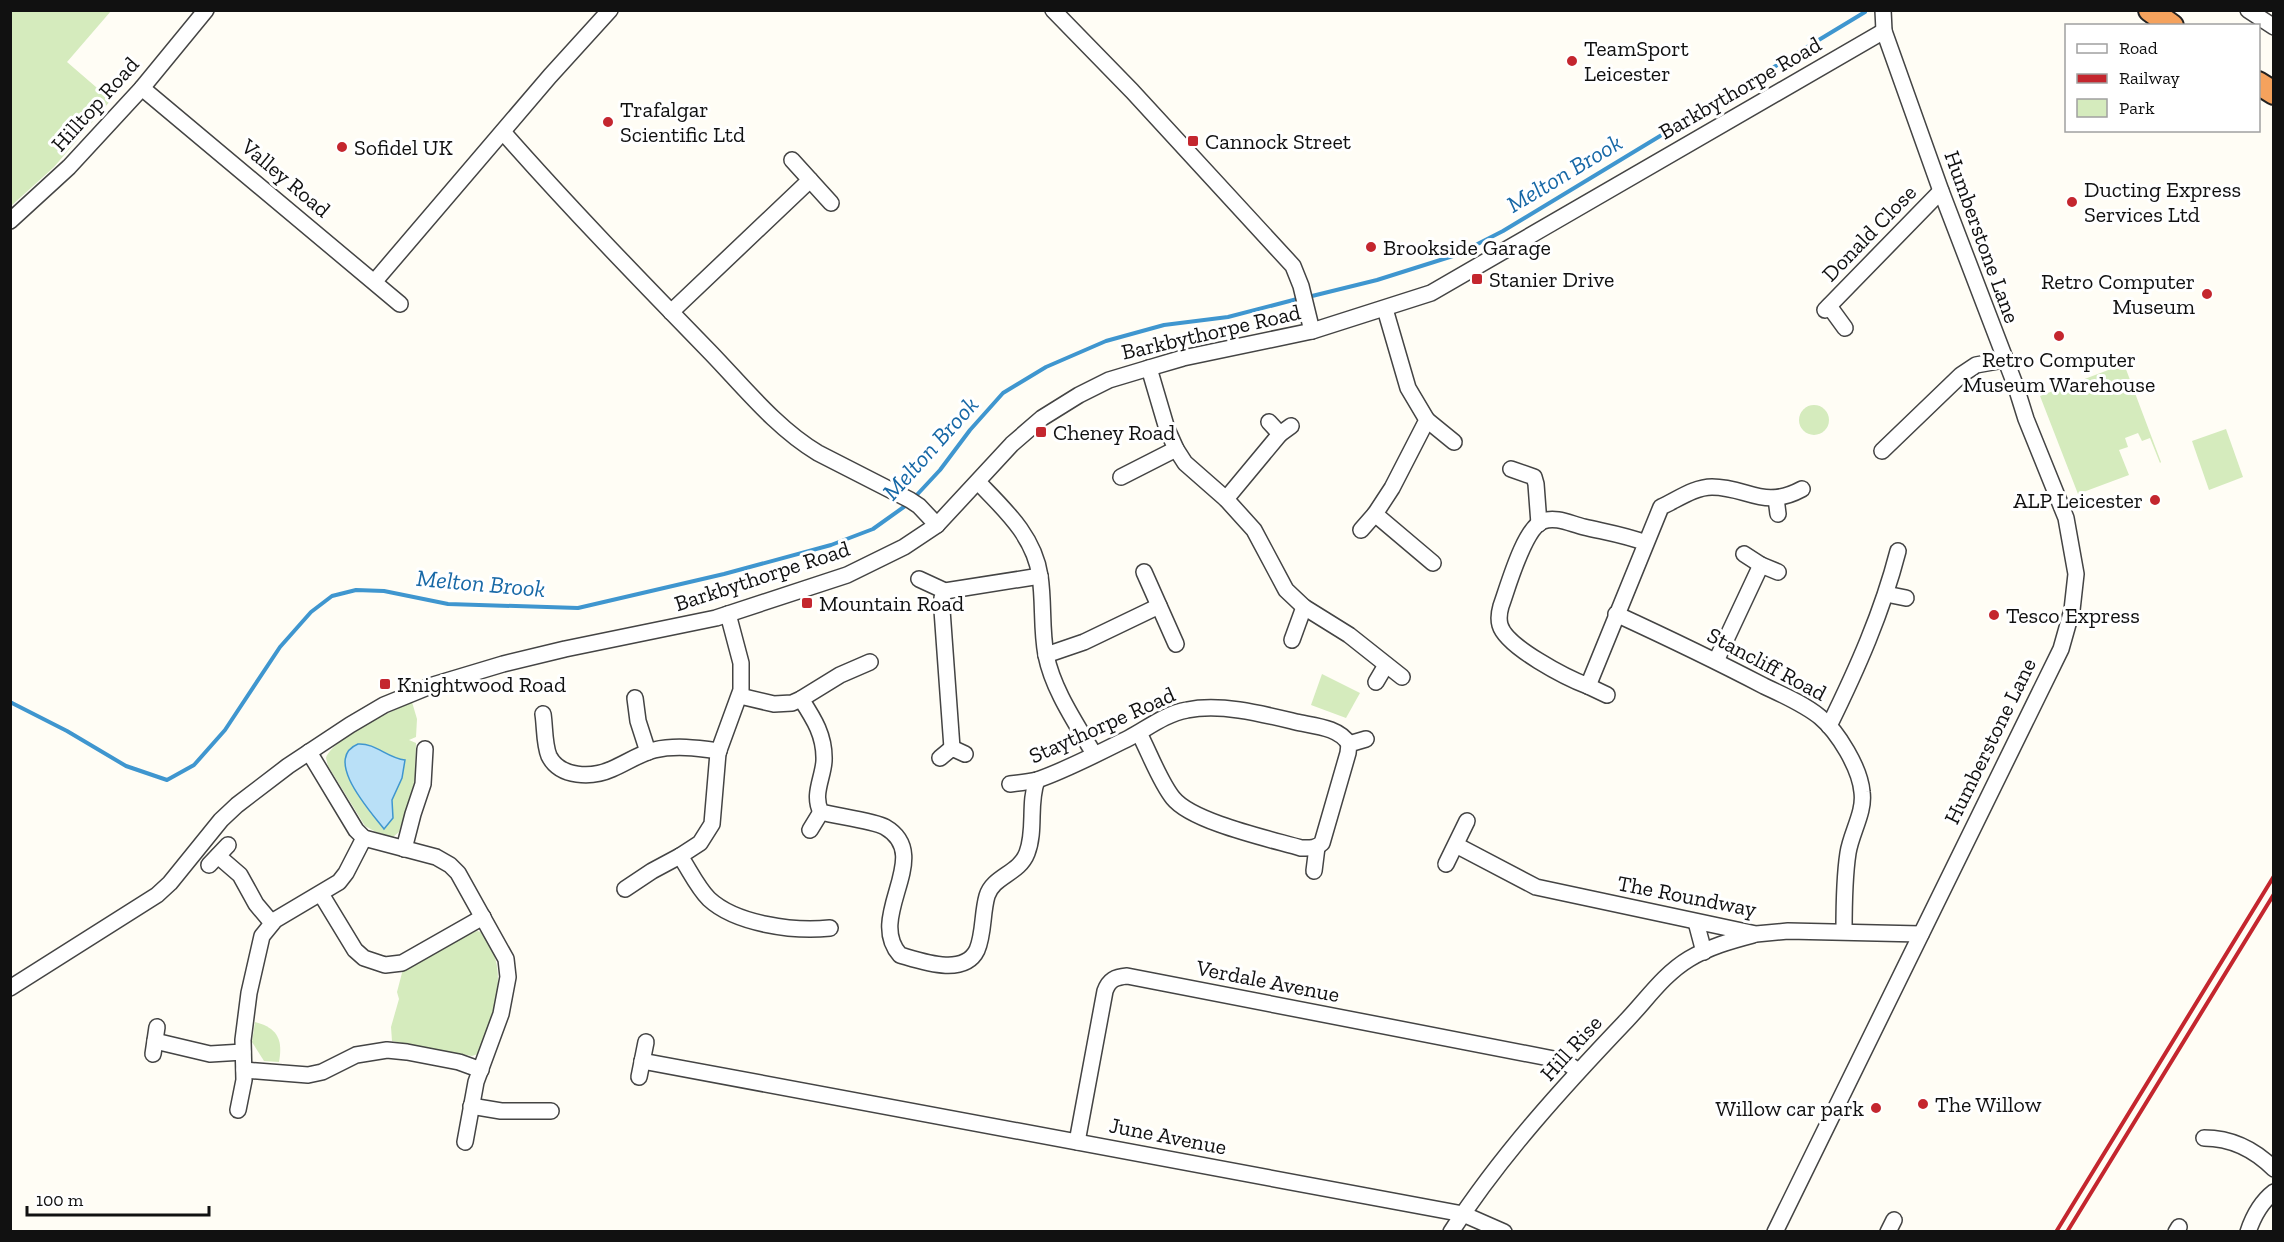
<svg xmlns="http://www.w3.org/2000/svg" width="2284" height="1242" viewBox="0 0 2284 1242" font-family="'Zilla Slab',serif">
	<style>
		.green { fill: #d5ebbd }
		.water { fill: #b9e0f7; stroke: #3f96cf; stroke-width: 1.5 }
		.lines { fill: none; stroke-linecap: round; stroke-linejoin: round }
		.stream { stroke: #3f96cf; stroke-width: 4 }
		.minor-casing { stroke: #444; stroke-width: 18 }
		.highway-casing { stroke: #222; stroke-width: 26 }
		.minor { stroke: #fff; stroke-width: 15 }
		.highway { stroke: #f5a25d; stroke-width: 22 }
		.rail { stroke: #c4262e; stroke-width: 4 }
		.poi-dot { fill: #c4262e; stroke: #fff; stroke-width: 2 }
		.labels { text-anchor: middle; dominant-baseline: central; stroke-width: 6; stroke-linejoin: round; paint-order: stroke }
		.poi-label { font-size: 22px; fill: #111; stroke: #fff; text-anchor: start }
		.street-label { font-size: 22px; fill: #111; stroke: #fff }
		.water-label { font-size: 24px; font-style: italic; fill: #1768a6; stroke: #fff }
	</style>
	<rect width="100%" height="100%" fill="#fffdf5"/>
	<g class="green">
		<polygon points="11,10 111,11 67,62 111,100 54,167 11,206"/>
		<polygon points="2124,364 2161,462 2160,463 2150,438 2142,441 2138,433 2125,438 2128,447 2119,450 2129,475 2078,494 2040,396"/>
		<circle cx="1814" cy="420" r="15"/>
		<polygon points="2226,429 2243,477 2209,490 2192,441"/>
		<polygon points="1322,674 1360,693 1346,718 1311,705"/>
		<path d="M 412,702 L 417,719 L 416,737 L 409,740 L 416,743 L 415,780 L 399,832 L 393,837 L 376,832 L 365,826 L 328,766 L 326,758 C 333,738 392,711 412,702 Z"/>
		<path d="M 471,931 L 472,933 L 477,931 C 484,932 486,938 489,944 C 509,978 491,1019 478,1054 L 472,1056 L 392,1041 L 391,1027 L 399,999 L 397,992 L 403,969 Z"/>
		<path d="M 255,1022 C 278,1028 283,1040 279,1062 L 264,1061 L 252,1042 Z"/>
	</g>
	<path class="water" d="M 358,744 C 376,743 387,758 405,760 L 402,778 L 392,800 L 393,818 L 384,829 C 371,812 322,759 358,744 Z"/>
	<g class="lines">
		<g class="stream">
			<polyline points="1308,297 1377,280 1456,255 1503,231 1865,12"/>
			<polyline points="913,499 940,470 970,430 1003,393 1046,367 1106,341 1164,325 1228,317 1301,298"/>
			<polyline points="10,702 67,731 126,766 167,780 194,765 225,730 280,647 311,612 332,596 356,590 384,591 448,604 578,608 724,574 831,545 873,529 908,504"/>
		</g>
		<g class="minor-casing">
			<g id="minor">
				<polyline points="1053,10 1132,91 1293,266 1301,286 1312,331"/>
				<polyline points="2248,10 2274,27"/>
				<polyline points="142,88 400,304"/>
				<path d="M 503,132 C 569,207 639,279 709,351 C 743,386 776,428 818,453 L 910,500 L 919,506 L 937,525"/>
				<polyline points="792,160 831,203"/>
				<polyline points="10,221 69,167 142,88 206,10"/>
				<polyline points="375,281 550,76 610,10"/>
				<polyline points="1829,306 1845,328"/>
				<polyline points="1385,309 1408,388 1427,420 1392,488 1375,514 1433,563"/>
				<polyline points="1825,310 1941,191"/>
				<polyline points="671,312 810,180"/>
				<polyline points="1149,368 1167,429 1176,449 1185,463 1226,499 1254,530 1286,590 1304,607 1349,635 1402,677"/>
				<polyline points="1427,420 1454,442"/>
				<polyline points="1269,422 1280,434"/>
				<polyline points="1882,451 1961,375 1976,365 2004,360"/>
				<polyline points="1511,469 1534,477 1536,484 1539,524"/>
				<polyline points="1121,477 1176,449"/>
				<path d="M 978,482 C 1005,510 1034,536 1040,576 C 1044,602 1041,629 1046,655 C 1053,690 1076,723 1094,754"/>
				<polyline points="1776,498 1778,514"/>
				<polyline points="1226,499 1280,434 1291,426"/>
				<polyline points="1361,530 1375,514"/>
				<path d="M 1646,543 C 1625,535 1605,532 1584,527 C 1571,524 1556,516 1543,521 C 1524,528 1508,587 1501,606 C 1499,613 1498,618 1500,625 C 1506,647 1567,678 1588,686 L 1661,507 C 1677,500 1694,487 1712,487 C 1748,487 1763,510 1802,489"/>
				<polyline points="1744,554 1761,565 1778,572"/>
				<polyline points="1144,572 1176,644"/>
				<polyline points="919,579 945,591 1040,576"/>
				<polyline points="945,591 942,598 942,610 952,748"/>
				<polyline points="1886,594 1906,598"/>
				<path d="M 728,614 L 741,663 L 741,690 L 718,753 L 712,824 L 700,843 L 680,856 C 689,869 697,887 709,899 C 736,924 794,932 830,928"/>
				<path d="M 1616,614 C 1666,637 1716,661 1764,686 C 1783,695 1804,704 1820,717 C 1838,732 1860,768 1862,792 C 1865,812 1851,833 1848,853 C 1844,879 1844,905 1844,931"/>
				<polyline points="1292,640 1304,607"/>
				<polyline points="1046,655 1084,642 1159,606"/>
				<polyline points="1716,661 1761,565"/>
				<polyline points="1376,682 1386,665"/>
				<polyline points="1588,686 1607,695"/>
				<polyline points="740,696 774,704 792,703 801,699 840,675 870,662"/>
				<polyline points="635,698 638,721 648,752"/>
				<path d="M 801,699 C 814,719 825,736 824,761 C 823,778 812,795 821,812 C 836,816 875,821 885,827 C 935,856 865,916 900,955 C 921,961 964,977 977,950 C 984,934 982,913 987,896 C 993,876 1019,874 1027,853 C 1036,830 1028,803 1037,780"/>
				<path d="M 543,714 C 545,727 544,744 549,756 C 560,778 592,778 612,769 C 626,763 639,754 654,750 C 676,745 697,748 719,751"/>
				<path d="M 1829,726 C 1857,669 1882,613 1898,551"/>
				<path d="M 1139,733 C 1149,752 1160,782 1173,798 C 1192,822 1270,839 1301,848 C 1309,848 1315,849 1322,843 L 1348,753 L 1349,744 L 1366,739"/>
				<polyline points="309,752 356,830 364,838 436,857 450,865 458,873 506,959 508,977 501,1014 476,1082 465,1142"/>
				<polyline points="940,758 952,748 965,754"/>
				<path d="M 1010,784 C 1019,783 1028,782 1037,780 C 1064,771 1103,751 1129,738 C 1148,728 1165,714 1187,710 C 1221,703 1263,714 1296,722 C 1314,726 1339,727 1349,744"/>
				<polyline points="810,830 821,812"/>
				<polyline points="1456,845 1536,887 1756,934 1788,931 1921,934"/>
				<polyline points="404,849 413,814 423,784 425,749"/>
				<polyline points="218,856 240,875 256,904 272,923"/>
				<polyline points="1446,864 1467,821"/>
				<polyline points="209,865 228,845"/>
				<polyline points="1314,871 1317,847"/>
				<polyline points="625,889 652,871 680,856"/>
				<polyline points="321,894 355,950 364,958 385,965 402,963 483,917"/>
				<polyline points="1696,922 1704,952"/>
				<polyline points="10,988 157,895 170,883 221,820 237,805 288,766 350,725 384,705 433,685 503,664 565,649 716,618 847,575 904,547 937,525 1012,444 1042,418 1079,395 1109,380 1149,368 1183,358 1312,331 1431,293 1884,31"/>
				<polyline points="155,1041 210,1054 243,1052"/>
				<polyline points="153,1054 157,1027"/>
				<polyline points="642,1061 1463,1214 1504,1232"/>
				<polyline points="244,1070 308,1075 322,1072 356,1055 387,1050 407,1052 459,1062 481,1070"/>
				<polyline points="639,1077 646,1042"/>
				<polyline points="471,1106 501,1111 551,1111"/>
				<polyline points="238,1110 244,1080 243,1040 249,993 262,936 275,920 339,882 346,873 364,838"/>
				<path d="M 2204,1138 C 2231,1138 2255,1150 2274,1169"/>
				<path d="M 1077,1142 L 1105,991 C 1109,980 1115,977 1127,976 L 1554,1059 L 1567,1063 L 1578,1071"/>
				<path d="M 1451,1232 C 1501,1155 1564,1086 1627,1020 C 1647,999 1664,974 1689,959 C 1709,947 1730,941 1753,935"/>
				<polyline points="1775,1232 2061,649 2072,610 2076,574 2066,518 2026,419 2016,387 1941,191 1884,31 1883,10"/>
				<polyline points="1888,1232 1894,1220"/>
				<polyline points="2176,1232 2179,1227"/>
				<path d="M 2248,1232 C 2253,1217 2261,1202 2274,1192"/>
			</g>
		</g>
		<g class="highway-casing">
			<g id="highway">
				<polyline points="2150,10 2172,26"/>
				<polyline points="2258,83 2274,93"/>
			</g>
		</g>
		<use href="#minor" class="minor"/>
		<use href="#highway" class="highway"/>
		<g class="rail">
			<polyline points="2056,1232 2274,876"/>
			<polyline points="2067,1232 2274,894"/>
		</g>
	</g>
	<g class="poi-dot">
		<circle cx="1572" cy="61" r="6"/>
		<circle cx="608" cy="122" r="6"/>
		<rect x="1187" y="135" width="12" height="12" rx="3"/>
		<circle cx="342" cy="147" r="6"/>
		<circle cx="2072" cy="202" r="6"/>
		<circle cx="1371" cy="247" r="6"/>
		<rect x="1471" y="273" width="12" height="12" rx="3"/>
		<circle cx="2207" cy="294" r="6"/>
		<circle cx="2059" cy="336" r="6"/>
		<rect x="1035" y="426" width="12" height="12" rx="3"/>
		<circle cx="2155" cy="500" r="6"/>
		<rect x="801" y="597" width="12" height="12" rx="3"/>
		<circle cx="1994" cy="615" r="6"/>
		<rect x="379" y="678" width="12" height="12" rx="3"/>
		<circle cx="1923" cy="1104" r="6"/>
		<circle cx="1876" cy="1108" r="6"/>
	</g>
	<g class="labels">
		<g class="poi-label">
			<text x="1584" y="48">TeamSport<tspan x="1584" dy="25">Leicester</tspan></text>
			<text x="620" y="109">Trafalgar<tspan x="620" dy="25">Scientific Ltd</tspan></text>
			<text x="1205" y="141">Cannock Street</text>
			<text x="354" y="147">Sofidel UK</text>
			<text x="2084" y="189">Ducting Express<tspan x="2084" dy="25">Services Ltd</tspan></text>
			<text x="1383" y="247">Brookside Garage</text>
			<text x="1489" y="279">Stanier Drive</text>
			<text x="2195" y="281" text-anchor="end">Retro Computer<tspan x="2195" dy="25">Museum</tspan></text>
			<text x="2059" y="359" text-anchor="middle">Retro Computer<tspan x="2059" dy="25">Museum Warehouse</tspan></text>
			<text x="1053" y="432">Cheney Road</text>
			<text x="2143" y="500" text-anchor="end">ALP Leicester</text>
			<text x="819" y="603">Mountain Road</text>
			<text x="2006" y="615">Tesco Express</text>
			<text x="397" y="684">Knightwood Road</text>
			<text x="1935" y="1104">The Willow</text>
			<text x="1864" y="1108" text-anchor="end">Willow car park</text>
		</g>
		<g class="street-label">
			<text transform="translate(1740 88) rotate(-30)">Barkbythorpe Road</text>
			<text transform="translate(95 104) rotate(-48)">Hilltop Road</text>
			<text transform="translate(286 178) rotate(40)">Valley Road</text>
			<text transform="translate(1869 233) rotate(-46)">Donald Close</text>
			<text transform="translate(1982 237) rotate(70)">Humberstone Lane</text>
			<text transform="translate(1211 332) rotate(-13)">Barkbythorpe Road</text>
			<text transform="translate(762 576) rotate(-18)">Barkbythorpe Road</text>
			<text transform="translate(1767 664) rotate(28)">Stancliff Road</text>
			<text transform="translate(1102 725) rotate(-24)">Staythorpe Road</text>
			<text transform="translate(1990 741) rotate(-64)">Humberstone Lane</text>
			<text transform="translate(1687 896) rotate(11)">The Roundway</text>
			<text transform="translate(1268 981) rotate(11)">Verdale Avenue</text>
			<text transform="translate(1571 1048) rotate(-48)">Hill Rise</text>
			<text transform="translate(1168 1136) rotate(11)">June Avenue</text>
		</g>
		<g class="water-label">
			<text transform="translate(1564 173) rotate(-31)">Melton Brook</text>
			<text transform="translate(930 448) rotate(-48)">Melton Brook</text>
			<text transform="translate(481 583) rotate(5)">Melton Brook</text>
		</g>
	</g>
	<rect width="2284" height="1242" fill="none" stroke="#111111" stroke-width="24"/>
	<rect x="2065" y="24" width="195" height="108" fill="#ffffff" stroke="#a0a0a0" stroke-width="1.5"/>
	<rect x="2077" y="44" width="30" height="9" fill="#ffffff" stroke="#a0a0a0" stroke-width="1.5"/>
	<text x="2119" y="54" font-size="18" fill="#111111">Road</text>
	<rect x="2077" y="74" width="30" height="9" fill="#c4262e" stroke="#a0a0a0" stroke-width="1.5"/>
	<text x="2119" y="84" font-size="18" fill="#111111">Railway</text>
	<rect x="2077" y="99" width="30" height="18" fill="#d5ebbd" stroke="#a0a0a0" stroke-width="1.5"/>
	<text x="2119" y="114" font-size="18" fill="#111111">Park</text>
	<path d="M27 1206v9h182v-9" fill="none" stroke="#111111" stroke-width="3"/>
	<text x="36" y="1206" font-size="18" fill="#111111" stroke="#ffffff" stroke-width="4.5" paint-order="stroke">100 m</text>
</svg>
